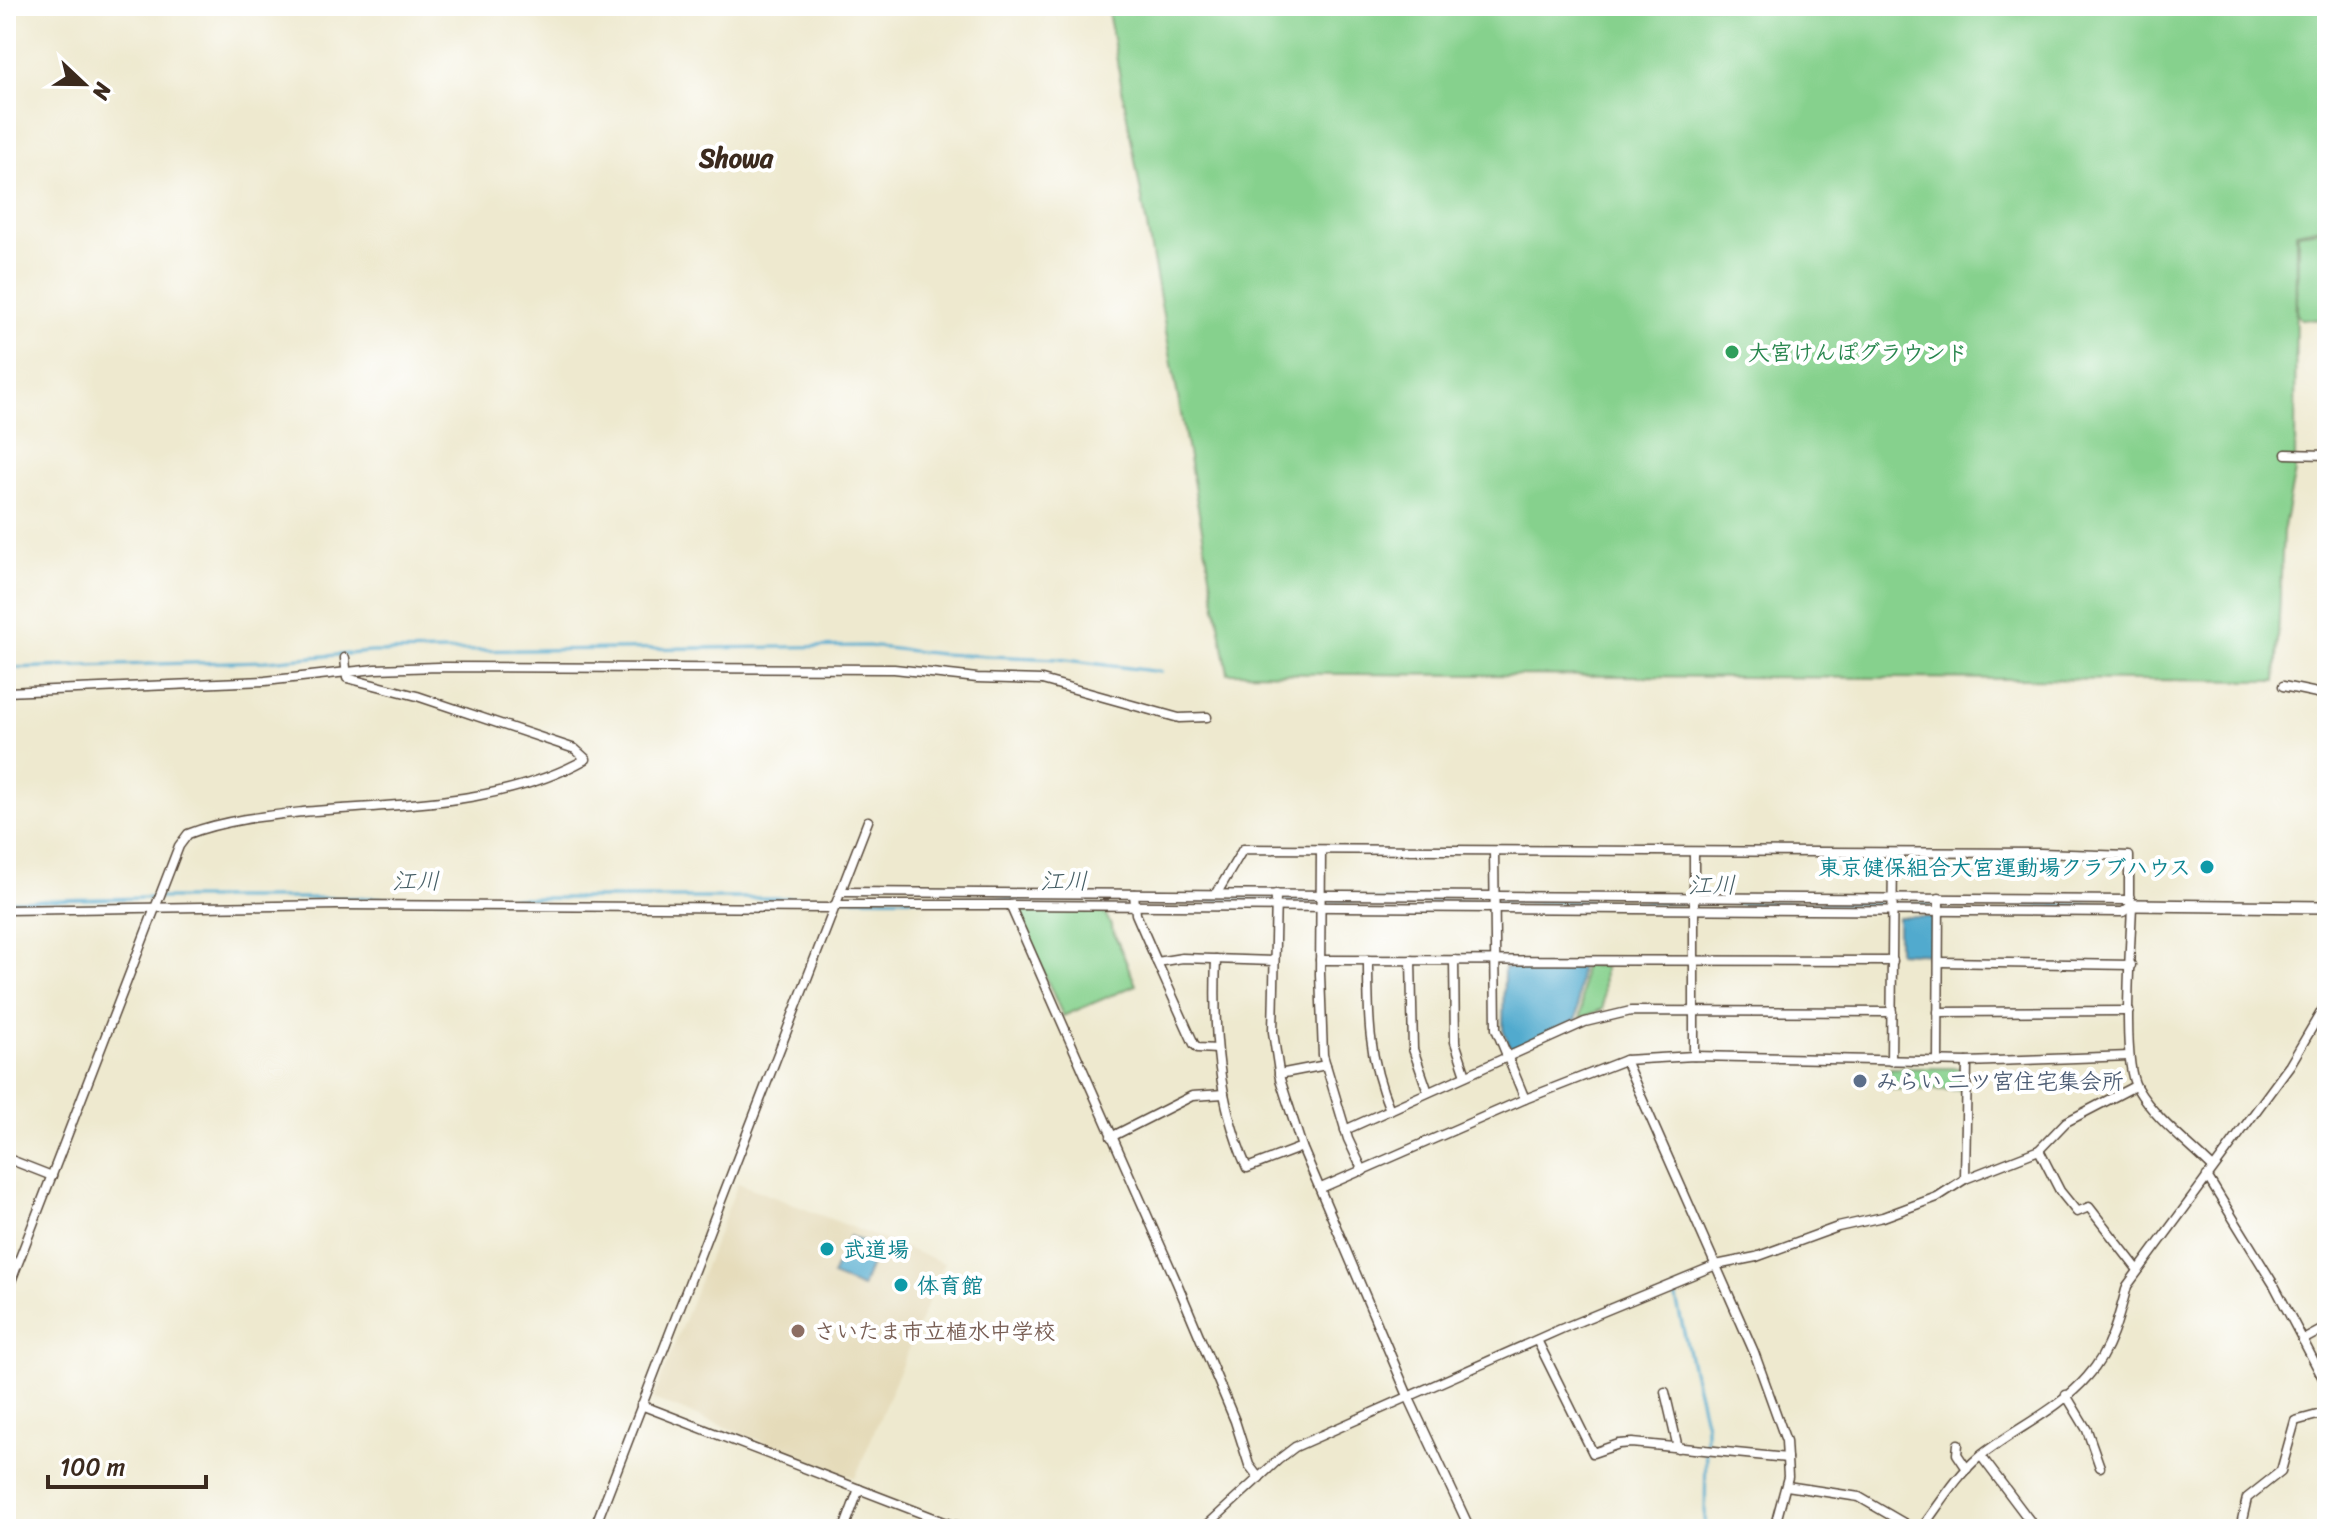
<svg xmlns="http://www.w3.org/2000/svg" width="2333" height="1535" viewBox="0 0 2333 1535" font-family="Sriracha,'Klee One',sans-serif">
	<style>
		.built { fill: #e5dbba }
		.green { fill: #86d18d; stroke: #607e56; stroke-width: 2 }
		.water { fill: #51aace; stroke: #466a76; stroke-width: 2 }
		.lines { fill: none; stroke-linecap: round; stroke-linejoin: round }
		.stream { stroke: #51aace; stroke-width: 3 }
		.minor-casing { stroke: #564739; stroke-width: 11 }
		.tertiary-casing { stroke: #564739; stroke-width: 14 }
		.minor { stroke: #fff; stroke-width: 8 }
		.tertiary { stroke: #fff; stroke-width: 11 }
		.leisure-dot { fill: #2e9e5b; stroke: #fff; stroke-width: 3 }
		.culture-dot { fill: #0f9aa8; stroke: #fff; stroke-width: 3 }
		.service-dot { fill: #5c6f8a; stroke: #fff; stroke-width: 3 }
		.education-dot { fill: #8d6e63; stroke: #fff; stroke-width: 3 }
		.labels { text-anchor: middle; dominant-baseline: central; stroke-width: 8; stroke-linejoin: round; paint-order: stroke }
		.leisure-label { font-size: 22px; font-weight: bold; fill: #27864d; stroke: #fff; text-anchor: start }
		.culture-label { font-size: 22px; font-weight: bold; fill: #0d838f; stroke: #fff; text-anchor: start }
		.service-label { font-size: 22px; font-weight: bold; fill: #4e5e75; stroke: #fff; text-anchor: start }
		.education-label { font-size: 22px; font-weight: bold; fill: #785e54; stroke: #fff; text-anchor: start }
		.water-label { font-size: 24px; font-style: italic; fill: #445d64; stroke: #fff }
		.quarter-label { font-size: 26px; font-weight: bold; fill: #3b2a1e; stroke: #fff }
	</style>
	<rect width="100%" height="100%" fill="#fff"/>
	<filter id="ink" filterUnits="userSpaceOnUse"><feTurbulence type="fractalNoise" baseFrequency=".0125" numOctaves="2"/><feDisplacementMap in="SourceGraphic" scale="16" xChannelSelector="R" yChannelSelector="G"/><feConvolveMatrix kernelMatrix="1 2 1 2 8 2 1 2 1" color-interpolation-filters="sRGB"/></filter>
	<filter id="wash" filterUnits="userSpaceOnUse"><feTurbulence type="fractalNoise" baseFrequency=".006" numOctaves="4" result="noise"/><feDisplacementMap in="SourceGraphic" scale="32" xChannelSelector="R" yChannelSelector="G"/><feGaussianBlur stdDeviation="1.8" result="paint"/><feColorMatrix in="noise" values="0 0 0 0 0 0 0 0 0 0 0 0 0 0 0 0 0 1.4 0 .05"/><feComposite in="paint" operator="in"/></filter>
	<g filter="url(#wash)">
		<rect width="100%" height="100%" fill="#eee9cf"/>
		<polygon class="built" points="738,1183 944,1263 855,1478 653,1399"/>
		<g class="green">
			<polygon points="1107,6 2327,6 2327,226 2296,232 2295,471 2283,532 2276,681 1228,673"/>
			<polygon points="2327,229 2327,320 2301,319 2297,315 2298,233"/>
			<polygon points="1016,910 1105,912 1136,985 1063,1016"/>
			<polygon points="1583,966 1604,966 1603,1009 1581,1018"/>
			<polygon points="1890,1068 1963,1068 1962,1090 1889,1089"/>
		</g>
		<g class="water">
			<polygon points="1898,917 1935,917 1934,954 1898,952"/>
			<polygon points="1580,967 1577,1019 1511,1049 1503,1029 1504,968"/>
			<polygon points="849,1236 877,1248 862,1288 832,1276"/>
		</g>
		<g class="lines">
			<g class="stream">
				<polyline points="6,668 266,661 371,652 868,646 940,654 1059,659 1161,672"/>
				<polyline points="6,901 143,898 821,898 2121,905"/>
				<polyline points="1674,1290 1706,1425 1705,1529"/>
			</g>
		</g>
	</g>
	<g filter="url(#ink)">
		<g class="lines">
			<g class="minor-casing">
				<g id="minor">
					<polyline points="2286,454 2327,455"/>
					<polyline points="2283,686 2327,695"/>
					<polyline points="6,692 265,681 375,669 439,667 894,669 977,678 1042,680 1179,718 1207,717"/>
					<polyline points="1321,851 1320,974 1323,1055 1348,1139 1363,1171"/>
					<polyline points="1494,851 1496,1029 1525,1099"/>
					<polyline points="841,892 2130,900"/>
					<path d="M 1217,893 L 1243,849 L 2040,853 L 2129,856 L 2129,895 L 2132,905 C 2131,941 2121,1062 2137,1088 C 2155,1119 2188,1143 2213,1168"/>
					<polyline points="1134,894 1136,914 1157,962 1182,958 1274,961"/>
					<polyline points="1276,894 1273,1032 1280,1079 1302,1147 1408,1396 1470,1529"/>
					<polyline points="1010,905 1177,1283 1235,1421 1249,1465 1259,1478"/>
					<polyline points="6,910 337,905 830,908 835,905 1010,905 2123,912 2132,905"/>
					<path d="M 1216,959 C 1213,1031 1218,1102 1247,1168 L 1302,1147"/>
					<polyline points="1320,960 1893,961"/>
					<path d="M 1368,960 C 1368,1015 1368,1058 1390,1110"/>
					<polyline points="1411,960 1413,1049 1428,1092"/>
					<polyline points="1454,960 1455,1042 1466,1075"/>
					<polyline points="1157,962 1194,1044 1198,1048 1217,1049"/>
					<polyline points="1939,962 2131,965"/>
					<polyline points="1938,1012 2129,1011"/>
					<polyline points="1694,1056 1694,852"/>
					<polyline points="1625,1060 1754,1352 1786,1441 1788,1477 1774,1529"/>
					<polyline points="1891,1061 1893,854"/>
					<polyline points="1938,1062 1939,898"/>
					<polyline points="1279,1074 1326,1065"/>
					<polyline points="1345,1130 1585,1022 1631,1011 1892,1012"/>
					<polyline points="1111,1137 1192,1096 1224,1094"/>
					<polyline points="2039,1150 2060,1191 2077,1212 2089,1207 2138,1270"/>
					<polyline points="6,1158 52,1176"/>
					<polyline points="2207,1176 2274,1285 2327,1386"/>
					<polyline points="1965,1179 1967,1062"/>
					<polyline points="1321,1188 1525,1099 1625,1060 1694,1056 1967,1062 2129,1056"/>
					<path d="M 6,1294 L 179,846 L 188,834 C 224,820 265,816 303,812 C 396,804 503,806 586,759 L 575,749 L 417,696 L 347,678 L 345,658"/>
					<polyline points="1537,1340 1593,1453 1619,1444 1632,1443 1787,1458"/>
					<polyline points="2303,1340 2327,1327"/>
					<polyline points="1665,1392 1678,1448"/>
					<polyline points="2066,1395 2087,1430 2100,1467"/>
					<polyline points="641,1405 952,1525 1021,1529"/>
					<polyline points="1958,1444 1957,1454 1967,1469"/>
					<polyline points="1981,1456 2036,1529"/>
					<polyline points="1787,1486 1859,1497 1914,1529"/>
					<polyline points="594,1529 868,821"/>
					<polyline points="844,1529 859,1489"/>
					<polyline points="1203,1529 1278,1460 1295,1447 1561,1329 1716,1265 1756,1257 1838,1227 1883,1217 1937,1197 1965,1179 2039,1150 2066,1122 2135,1086"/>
					<polyline points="1451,1529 1467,1523"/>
					<path d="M 1921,1529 C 1939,1506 1956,1476 1979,1457 C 2014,1429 2059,1410 2088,1376 C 2110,1352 2119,1317 2127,1286 L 2290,1065 L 2327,1002"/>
					<polyline points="2240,1529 2247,1498 2281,1471 2295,1421 2321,1414 2327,1409"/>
				</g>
			</g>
			<g class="tertiary-casing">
				<polyline id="tertiary" points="2132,905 2327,907"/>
			</g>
			<use href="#minor" class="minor"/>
			<use href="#tertiary" class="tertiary"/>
		</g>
	</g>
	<circle class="leisure-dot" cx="1732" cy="352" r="8"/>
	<g class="culture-dot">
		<circle cx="2207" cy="867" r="8"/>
		<circle cx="827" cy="1249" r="8"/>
		<circle cx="901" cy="1285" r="8"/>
	</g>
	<circle class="service-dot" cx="1860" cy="1081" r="8"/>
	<circle class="education-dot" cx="798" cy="1331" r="8"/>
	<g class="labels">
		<g class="leisure-label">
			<text x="1748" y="352">大宮けんぽグラウンド</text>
		</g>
		<g class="culture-label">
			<text x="2191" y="867" text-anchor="end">東京健保組合大宮運動場クラブハウス</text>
			<text x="843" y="1249">武道場</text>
			<text x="917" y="1285">体育館</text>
		</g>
		<g class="service-label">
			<text x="1876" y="1081">みらい 二ツ宮住宅集会所</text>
		</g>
		<g class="education-label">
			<text x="814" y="1331">さいたま市立植水中学校</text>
		</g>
		<g class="water-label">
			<text x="416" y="881">江川</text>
			<text x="1064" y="881">江川</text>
			<text x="1712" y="885">江川</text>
		</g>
		<g class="quarter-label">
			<text x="736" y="158">Showa</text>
		</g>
	</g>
	<rect width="2333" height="1535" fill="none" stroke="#fff" stroke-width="32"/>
	<g transform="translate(84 84) rotate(112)" stroke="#ffffff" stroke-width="6" paint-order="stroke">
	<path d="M0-6L14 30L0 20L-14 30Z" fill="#3b2a1e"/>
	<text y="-12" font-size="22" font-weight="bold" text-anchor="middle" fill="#3b2a1e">N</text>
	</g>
	<path d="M48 1475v12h158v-12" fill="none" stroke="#3b2a1e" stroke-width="4"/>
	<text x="60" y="1475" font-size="24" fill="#3b2a1e" stroke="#ffffff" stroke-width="6" paint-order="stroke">100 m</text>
</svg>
